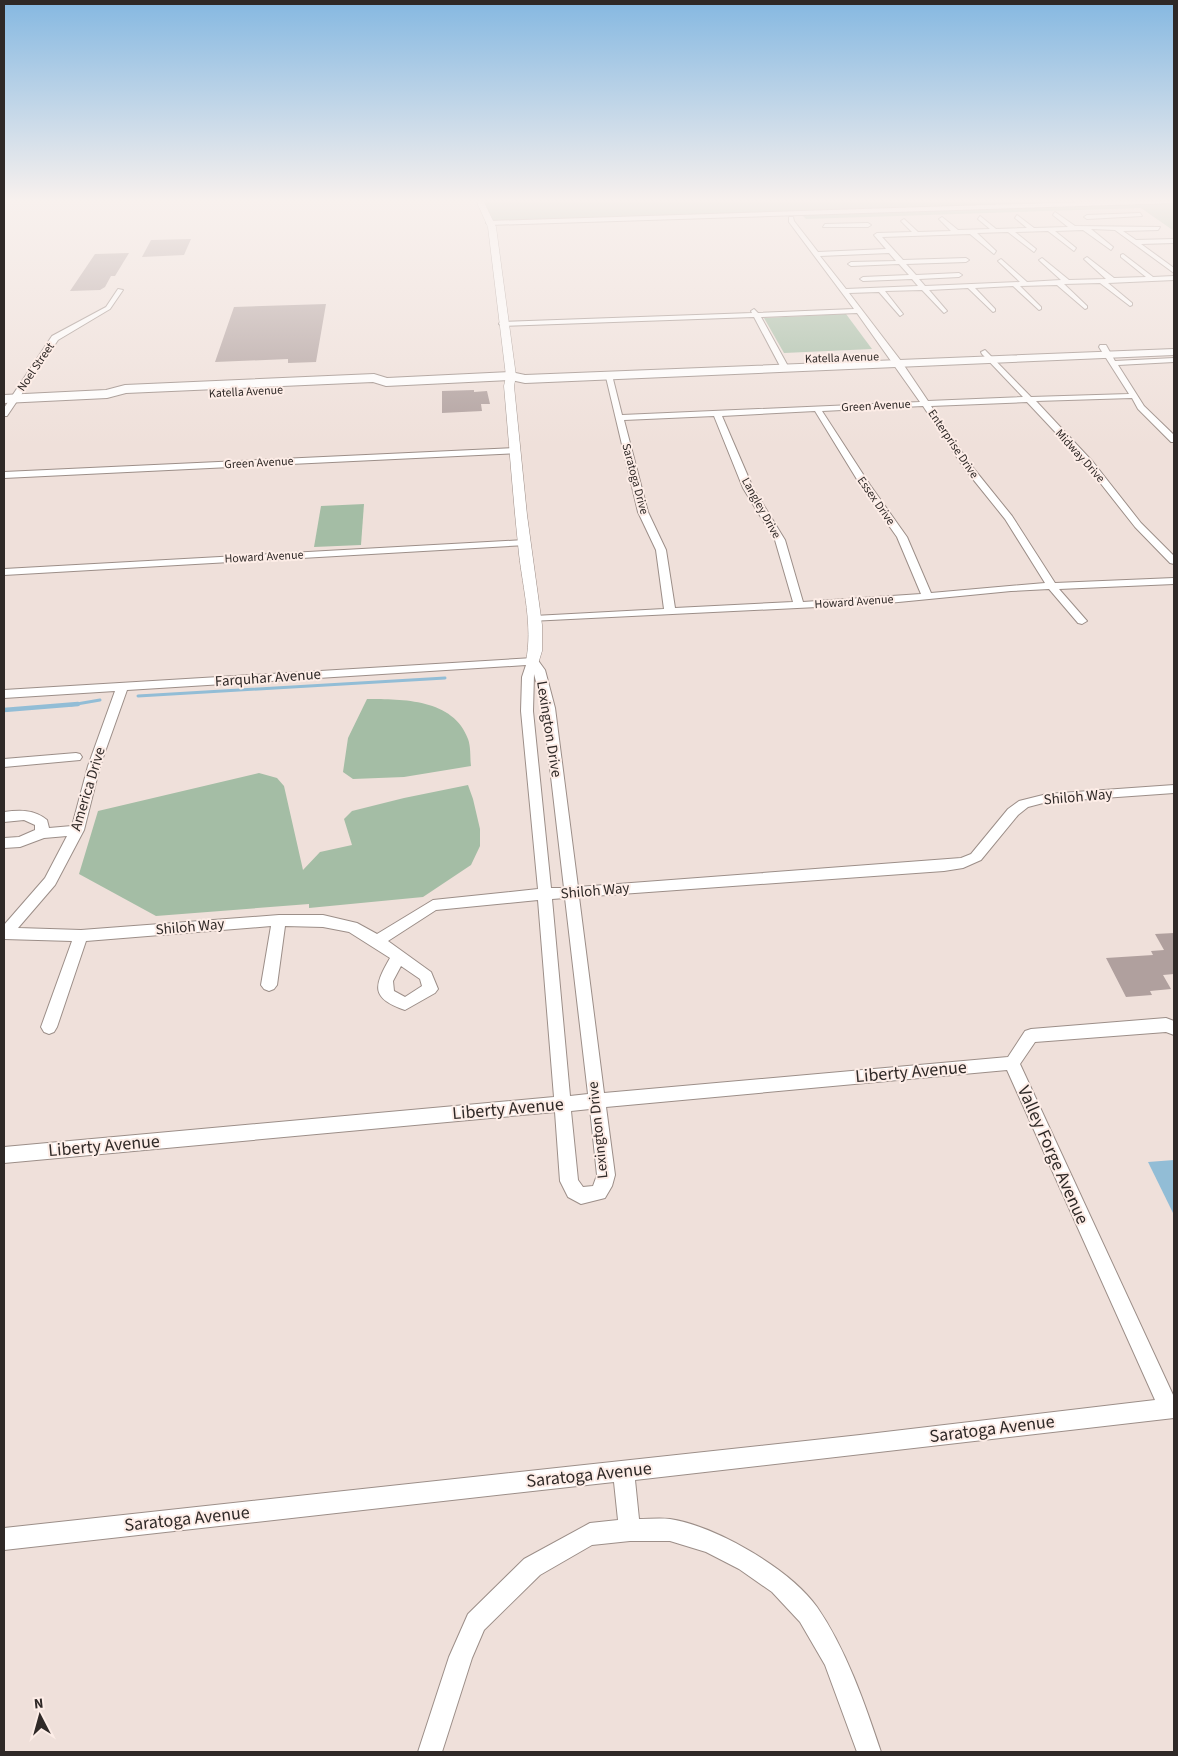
<svg xmlns="http://www.w3.org/2000/svg" width="1178" height="1756" viewBox="0 0 1178 1756" font-family="'Source Sans 3',sans-serif">
	<style>
		.green { fill: #a4bda5 }
		.water { fill: #92bdd6 }
		.lines { fill: none; stroke-linecap: round; stroke-linejoin: round }
		.stream-far1 { stroke: #92bdd6; stroke-width: 3 }
		.stream { stroke: #92bdd6; stroke-width: 4.5 }
		.building { fill: #b0a09e }
		.minor-casing { stroke: #9c8e88; stroke-width: 2 }
		.tertiary-casing { stroke: #9c8e88; stroke-width: 1 }
		.primary-casing { stroke: #9c8e88; stroke-width: 2 }
		.minor { fill: #fff; fill-rule: evenodd }
		.tertiary { fill: #fff; fill-rule: evenodd }
		.primary { fill: #fff; fill-rule: evenodd }
		.labels { text-anchor: middle; dominant-baseline: central; stroke-width: 4; stroke-linejoin: round; paint-order: stroke }
		.far-street-label { font-size: 12px; fill: #2f2927; stroke: #fdede7 }
		.street-label { font-size: 15px; fill: #2f2927; stroke: #fdede7 }
		.near-street-label { font-size: 18px; fill: #2f2927; stroke: #fdede7 }
	</style>
	<rect width="100%" height="100%" fill="#efe0da"/>
	<g class="green">
		<polygon points="483,200 1174,200 1174,231 1141,208 806,219 801,214 493,222"/>
		<polygon points="846,314 872,349 784,353 764,318"/>
		<polygon points="364,504 361,545 314,547 321,506"/>
		<path d="M 367,699 C 402,699 454,699 468,739 C 471,747 470,758 471,766 L 404,777 L 353,779 L 343,772 L 348,738 Z"/>
		<polygon points="259,773 277,778 284,786 303,870 320,852 352,845 344,819 352,811 404,798 468,785 473,799 480,829 480,846 471,865 423,897 309,908 309,904 156,916 79,874 98,811"/>
	</g>
	<polygon class="water" points="1174,1160 1174,1215 1148,1162"/>
	<g class="lines">
		<g class="stream-far1">
			<polyline points="138,696 445,678"/>
			<polyline points="71,705 100,700"/>
		</g>
		<polyline class="stream" points="4,710 78,704"/>
	</g>
	<g class="building">
		<polygon points="191,239 184,255 142,257 151,240"/>
		<polygon points="129,253 115,276 111,276 105,287 100,290 70,291 95,254"/>
		<polygon points="326,304 316,362 288,363 288,359 215,362 234,307"/>
		<polygon points="474,390 474,392 487,391 490,404 481,404 482,411 442,413 442,391"/>
		<polygon points="1174,933 1174,974 1163,975 1171,989 1150,991 1152,995 1126,997 1106,958 1153,955 1151,951 1164,950 1155,934"/>
	</g>
	<g class="lines">
		<g class="minor-casing">
			<g id="minor">
				<polygon points="1147,200 1174,200 1174,203 489,225 486,223 489,221"/>
				<path d="M 1055,212 L 1075,226 L 1160,227 L 1158,230 L 1123,231 L 1136,240 L 1174,239 L 1174,243 L 1141,244 L 1174,268 L 1174,273 L 1115,230 L 1091,229 L 1113,247 L 1111,250 L 1083,230 L 1055,231 L 1076,248 L 1074,251 L 1048,231 L 1015,232 L 1036,249 L 1034,252 L 1008,232 L 977,233 L 996,251 L 994,254 L 970,234 L 882,237 L 903,260 L 966,258 L 969,260 L 966,262 L 906,264 L 916,275 L 959,273 L 962,275 L 959,277 L 919,279 L 925,286 L 1020,282 L 999,262 L 998,261 L 1001,259 L 1027,282 L 1061,280 L 1040,261 L 1039,260 L 1042,258 L 1069,280 L 1106,279 L 1085,260 L 1084,259 L 1087,257 L 1114,278 L 1146,277 L 1121,257 L 1121,255 L 1123,254 L 1153,277 L 1174,276 L 1174,280 L 1108,283 L 1132,303 L 1132,305 L 1130,306 L 1100,283 L 1064,284 L 1087,306 L 1087,308 L 1085,309 L 1057,285 L 1020,286 L 1041,307 L 1041,309 L 1039,310 L 1013,286 L 975,288 L 995,309 L 995,311 L 993,312 L 968,288 L 929,290 L 947,311 L 944,313 L 922,290 L 885,291 L 903,314 L 900,316 L 879,292 L 849,293 L 901,361 L 928,401 L 1023,397 L 982,354 L 981,352 L 985,350 L 1031,397 L 1129,394 L 1099,347 L 1100,345 L 1106,345 L 1115,361 L 1174,358 L 1174,362 L 1118,365 L 1144,406 L 1174,435 L 1174,442 L 1171,442 L 1138,409 L 1132,398 L 1036,401 L 1093,462 L 1141,523 L 1174,556 L 1174,564 L 1170,563 L 1135,527 L 1087,466 L 1027,402 L 931,406 L 970,464 L 1012,516 L 1055,583 L 1174,578 L 1174,584 L 1059,589 L 1087,621 L 1082,624 L 1078,623 L 1049,589 L 1011,591 L 878,604 L 530,621 L 529,619 L 534,616 L 664,609 L 656,550 L 638,512 L 605,373 L 612,375 L 622,415 L 920,402 L 857,313 L 761,317 L 789,368 L 785,370 L 781,368 L 754,317 L 503,326 L 499,324 L 500,322 L 752,313 L 751,311 L 754,309 L 758,313 L 854,309 L 789,222 L 789,217 L 793,217 L 794,221 L 818,252 L 886,249 L 874,235 L 877,233 L 912,232 L 901,221 L 904,219 L 918,232 L 951,231 L 939,219 L 942,217 L 958,230 L 990,229 L 978,219 L 980,216 L 996,229 L 1027,228 L 1015,218 L 1017,215 L 1034,228 L 1068,227 L 1053,215 ZM 889,253 L 896,261 L 851,262 L 848,264 L 851,266 L 899,264 L 909,275 L 863,277 L 860,279 L 863,281 L 912,279 L 918,286 L 846,289 L 820,256 ZM 923,406 L 964,468 L 1005,519 L 1045,583 L 931,593 L 907,537 L 870,485 L 822,411 ZM 815,411 L 861,486 L 897,537 L 921,594 L 803,602 L 785,540 L 753,488 L 722,416 ZM 714,416 L 743,488 L 775,540 L 793,602 L 675,608 L 666,550 L 648,512 L 624,420 Z"/>
				<polygon points="1140,213 1142,216 1087,219 1084,217 1087,215"/>
				<polygon points="825,224 868,223 871,225 868,227 823,227"/>
				<polygon points="118,289 123,290 110,309 58,340 7,416 4,416 4,408 52,336 106,307"/>
				<polygon points="515,448 518,449 518,453 4,478 4,472"/>
				<polygon points="524,540 527,541 527,545 4,575 4,569"/>
				<path d="M 533,658 L 537,659 L 545,670 L 555,708 L 578,887 L 961,858 L 971,854 L 1008,809 L 1019,801 L 1047,794 L 1174,785 L 1174,793 L 1047,802 L 1028,807 L 1018,815 L 981,860 L 963,868 L 944,871 L 579,897 L 604,1093 L 1008,1057 L 1025,1031 L 1031,1029 L 1166,1018 L 1174,1021 L 1174,1035 L 1166,1032 L 1035,1042 L 1020,1064 L 1174,1397 L 1174,1418 L 635,1480 L 639,1519 C 649,1519 660,1518 670,1519 C 716,1526 790,1569 817,1607 C 846,1649 865,1704 881,1752 L 857,1752 L 825,1665 L 800,1622 L 772,1592 L 739,1569 L 706,1552 L 670,1541 L 630,1541 L 592,1545 L 540,1575 L 484,1630 L 472,1658 L 442,1752 L 418,1752 L 449,1657 L 468,1614 L 524,1559 L 590,1523 L 618,1520 L 614,1482 L 4,1550 L 4,1528 L 860,1435 L 1155,1400 L 1007,1070 L 606,1107 L 615,1175 L 612,1186 L 605,1198 L 581,1204 L 568,1197 L 560,1181 L 555,1112 L 4,1163 L 4,1147 L 554,1097 L 538,900 L 436,910 L 388,941 L 431,972 L 438,989 L 435,993 L 405,1010 C 370,998 374,986 390,958 L 349,932 L 323,927 L 285,926 L 277,985 L 274,989 L 269,991 L 264,989 L 261,985 L 271,926 L 86,941 L 57,1027 L 54,1032 L 49,1034 L 44,1032 L 41,1027 L 72,941 L 4,939 L 4,925 L 45,878 L 67,836 L 44,838 L 20,847 L 4,848 L 4,838 L 19,837 L 35,830 L 35,825 L 24,820 L 4,822 L 4,812 C 19,810 34,809 47,820 L 49,828 L 72,826 L 88,766 L 115,691 L 4,698 L 4,690 ZM 526,665 L 522,677 L 521,711 L 538,889 L 433,900 L 377,934 L 357,923 L 323,915 L 279,915 L 81,930 L 18,928 L 55,885 L 84,830 L 100,766 L 127,690 ZM 534,674 L 543,708 L 564,888 L 551,888 L 533,711 ZM 565,898 L 588,1094 L 570,1096 L 552,899 ZM 401,966 L 420,979 L 422,986 L 405,997 L 394,991 L 393,981 ZM 590,1109 L 597,1175 L 593,1186 L 583,1187 L 578,1180 L 571,1111 Z"/>
				<polygon points="76,753 80,754 82,757 80,760 4,767 4,759"/>
			</g>
		</g>
		<g class="tertiary-casing">
			<path id="tertiary" d="M 476,200 L 483,200 L 496,227 L 516,376 L 514,386 L 527,515 L 542,625 L 542,651 L 538,664 L 528,664 L 526,661 C 533,626 523,589 519,554 C 513,498 509,442 504,386 L 506,376 L 488,227 Z"/>
		</g>
		<g class="primary-casing">
			<polygon id="primary" points="1174,349 1174,355 525,383 511,380 386,386 373,382 126,393 107,398 4,403 4,395 106,390 125,385 374,374 387,378 511,372 525,375"/>
		</g>
		<use href="#minor" class="minor"/>
		<use href="#tertiary" class="tertiary"/>
		<use href="#primary" class="primary"/>
	</g>
	<linearGradient id="sky" x2="0" y2="1"><stop stop-color="#85b8e1"/><stop offset="0.45" stop-color="#f8f1ee"/><stop offset="1" stop-color="#f8f1ee" stop-opacity="0"/></linearGradient>
	<rect width="1178" height="446" fill="url(#sky)"/>
	<g class="labels">
		<g class="far-street-label">
			<text transform="translate(842 358) rotate(-2)">Katella Avenue</text>
			<text transform="translate(36 367) rotate(-56)">Noel Street</text>
			<text transform="translate(246 392) rotate(-3)">Katella Avenue</text>
			<text transform="translate(876 406) rotate(-3)">Green Avenue</text>
			<text transform="translate(953 444) rotate(56)">Enterprise Drive</text>
			<text transform="translate(1080 456) rotate(48)">Midway Drive</text>
			<text transform="translate(259 463) rotate(-3)">Green Avenue</text>
			<text transform="translate(635 479) rotate(75)">Saratoga Drive</text>
			<text transform="translate(876 501) rotate(55)">Essex Drive</text>
			<text transform="translate(761 508) rotate(61)">Langley Drive</text>
			<text transform="translate(264 557) rotate(-3)">Howard Avenue</text>
			<text transform="translate(854 602) rotate(-4)">Howard Avenue</text>
		</g>
		<g class="street-label">
			<text transform="translate(268 678) rotate(-4)">Farquhar Avenue</text>
			<text transform="translate(549 729) rotate(81)">Lexington Drive</text>
			<text transform="translate(88 789) rotate(-73)">America Drive</text>
			<text transform="translate(1078 797) rotate(-5)">Shiloh Way</text>
			<text transform="translate(595 891) rotate(-5)">Shiloh Way</text>
			<text transform="translate(190 927) rotate(-5)">Shiloh Way</text>
			<text transform="translate(598 1130) rotate(-96)">Lexington Drive</text>
		</g>
		<g class="near-street-label">
			<text transform="translate(911 1072) rotate(-5)">Liberty Avenue</text>
			<text transform="translate(508 1109) rotate(-5)">Liberty Avenue</text>
			<text transform="translate(104 1146) rotate(-5)">Liberty Avenue</text>
			<text transform="translate(1053 1155) rotate(66)">Valley Forge Avenue</text>
			<text transform="translate(992 1429) rotate(-7)">Saratoga Avenue</text>
			<text transform="translate(589 1475) rotate(-6)">Saratoga Avenue</text>
			<text transform="translate(187 1519) rotate(-6)">Saratoga Avenue</text>
		</g>
	</g>
	<rect width="1178" height="1756" fill="none" stroke="#2f2927" stroke-width="10"/>
	<g transform="translate(40 1716) rotate(354)" stroke="#fdede7" stroke-width="4" paint-order="stroke">
	<path d="M0-4L9 19L0 12L-9 19Z" fill="#2f2927"/>
	<text y="-8" font-size="14" font-weight="bold" text-anchor="middle" fill="#2f2927">N</text>
	</g>
</svg>
